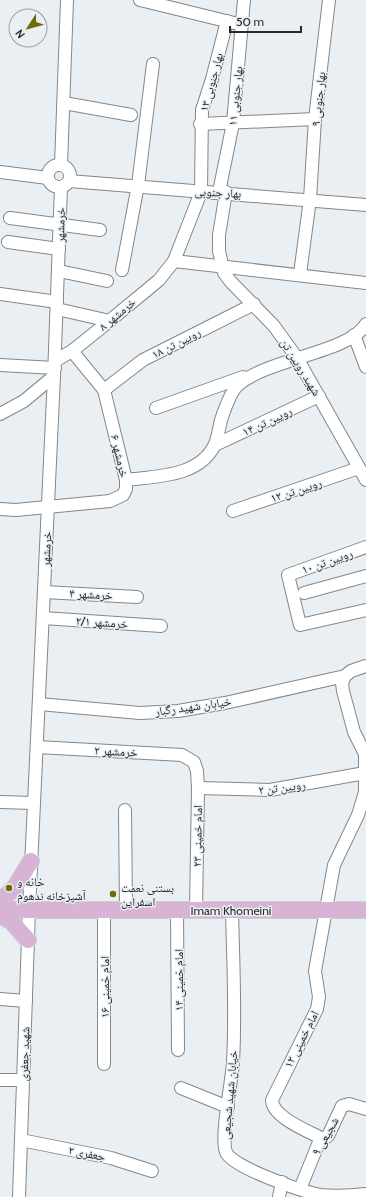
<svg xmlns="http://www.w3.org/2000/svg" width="366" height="1197" viewBox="0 0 366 1197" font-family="Cabin,'Noto Naskh Arabic',sans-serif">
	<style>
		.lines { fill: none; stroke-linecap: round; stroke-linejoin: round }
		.minor-casing { stroke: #82878a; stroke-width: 14 }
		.major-casing { stroke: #cbcccc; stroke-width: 18 }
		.minor { stroke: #fff; stroke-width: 12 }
		.major { stroke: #d7b3d6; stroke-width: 16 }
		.poi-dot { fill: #6f6b08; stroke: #e9eff3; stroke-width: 1.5 }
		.labels { text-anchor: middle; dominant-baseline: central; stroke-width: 3; stroke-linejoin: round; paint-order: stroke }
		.street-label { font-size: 12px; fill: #27292b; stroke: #e9eff3 }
		.poi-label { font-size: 12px; fill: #27292b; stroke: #e9eff3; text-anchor: start }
	</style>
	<rect width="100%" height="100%" fill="#e9eff3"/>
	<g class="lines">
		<g class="minor-casing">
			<g id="minor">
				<polyline points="140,0 234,23"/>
				<polyline points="64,103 131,115"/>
				<polyline points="200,124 315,119"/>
				<circle cx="59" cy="176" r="11"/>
				<polyline points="61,165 67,0"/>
				<polyline points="0,172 48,178"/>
				<polyline points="69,181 366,205"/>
				<polyline points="219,192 233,123 244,0"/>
				<polyline points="226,192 219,235 219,251 224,273 231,282 274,326 297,358 366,480"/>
				<polyline points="10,218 100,230"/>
				<polyline points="8,242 59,249"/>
				<polyline points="174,261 366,283"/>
				<polyline points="122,270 138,185 153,64"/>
				<polyline points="59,271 107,281"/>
				<polyline points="300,274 310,199 315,119 329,0"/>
				<polyline points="0,294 57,302"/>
				<polyline points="57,309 110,321"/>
				<polyline points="354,335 366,367"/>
				<polyline points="55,361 72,351 107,323 159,280 174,261 201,192 202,110 212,79 227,21"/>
				<polyline points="0,365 55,368"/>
				<polyline points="104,390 143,360 254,304"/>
				<polyline points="156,408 243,377"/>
				<polyline points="0,414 24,401 54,376"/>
				<polyline points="215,445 319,396"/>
				<path d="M 126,480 C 157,476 200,477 215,444 C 218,437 219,428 221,420 C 224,411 231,391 238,385 C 269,358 349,353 366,324"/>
				<polyline points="0,509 16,510 110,501 123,495 126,489 126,480 104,390 72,351"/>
				<polyline points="233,511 359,468"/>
				<polyline points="366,547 288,575 300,625 366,610"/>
				<polyline points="44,592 137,597"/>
				<polyline points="304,593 366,576"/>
				<polyline points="43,618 161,626"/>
				<polyline points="39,704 140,713 178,711 225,703 345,676"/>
				<polyline points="37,747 182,755 194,762 197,771 198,788 196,910"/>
				<polyline points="198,788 270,790 365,773"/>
				<polyline points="0,802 34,803"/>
				<polyline points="125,810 126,910"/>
				<polyline points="177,910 178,1050"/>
				<path d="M 232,910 C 233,961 236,1011 233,1062 C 232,1082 220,1136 226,1152 C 231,1167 304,1192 321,1195 C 335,1197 351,1195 366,1194"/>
				<polyline points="0,999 26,1001"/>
				<polyline points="104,1064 104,910"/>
				<polyline points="0,1080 23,1080"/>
				<polyline points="181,1088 228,1107"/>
				<path d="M 323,1139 C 308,1131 272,1117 272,1100 L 317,1009 L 319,997 L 315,971 L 334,865 L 358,815 L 365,792 L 365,754 L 354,732 L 343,691 L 342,683 L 345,676 L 351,671 L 366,666"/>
				<polyline points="21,1140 111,1158 152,1171"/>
				<polyline points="300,1189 319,1142 328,1136 342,1106 349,1104 366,1109"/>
				<polyline points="19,1197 29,910 54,376 61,187"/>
				<polyline points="279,1197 282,1182"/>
			</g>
		</g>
		<g class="major-casing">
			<g id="major">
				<polyline points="0,902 15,887 31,861"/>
				<polyline points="0,910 366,910"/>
				<polyline points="0,915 11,921 28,940"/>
			</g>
		</g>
		<use href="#minor" class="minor"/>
		<use href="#major" class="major"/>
	</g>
	<g class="poi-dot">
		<circle cx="9" cy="888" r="4"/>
		<circle cx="113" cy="894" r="4"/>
	</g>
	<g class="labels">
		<g class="street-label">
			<text transform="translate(211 82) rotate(-75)">بهار جنوبی ۱۳</text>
			<text transform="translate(235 96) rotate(-84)">بهار جنوبی ۱۱</text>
			<text transform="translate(318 99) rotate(-84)">بهار جنوبی ۹</text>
			<text transform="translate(218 192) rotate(3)">بهار جنوبی</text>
			<text transform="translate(60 225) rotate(-89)">خرمشهر</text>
			<text transform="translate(117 314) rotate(-40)">خرمشهر ۸</text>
			<text transform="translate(176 343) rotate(-27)">رویین تن ۱۸</text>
			<text transform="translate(301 367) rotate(58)">شهید رویین تن</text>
			<text transform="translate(267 421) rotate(-25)">رویین تن ۱۴</text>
			<text transform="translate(120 456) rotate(77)">خرمشهر ۶</text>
			<text transform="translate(296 490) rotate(-18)">رویین تن ۱۲</text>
			<text transform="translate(46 549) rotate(-87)">خرمشهر</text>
			<text transform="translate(327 561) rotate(-19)">رویین تن ۱۰</text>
			<text transform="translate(91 594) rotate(3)">خرمشهر ۴</text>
			<text transform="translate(102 622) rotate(4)">خرمشهر ۲/۱</text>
			<text transform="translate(193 706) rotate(-8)">خیابان شهید رگبار</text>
			<text transform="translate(116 751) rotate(3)">خرمشهر ۲</text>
			<text transform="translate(282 787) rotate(-7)">رویین تن ۲</text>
			<text transform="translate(197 836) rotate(-89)">امام خمینی ۲۳</text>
			<text x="231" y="910">Imam Khomeini</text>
			<text transform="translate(178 980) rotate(-90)">امام خمینی ۱۴</text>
			<text transform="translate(104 987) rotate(-90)">امام خمینی ۱۶</text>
			<text transform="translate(301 1039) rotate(-63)">امام خمینی ۱۲</text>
			<text transform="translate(24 1054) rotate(-88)">شهید جعفری</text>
			<text transform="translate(229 1095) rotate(-85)">خیابان شهید شجیعی</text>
			<text transform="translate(325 1136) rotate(-60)">شجیعی ۹</text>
			<text transform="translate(87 1153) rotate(11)">جعفری ۲</text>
		</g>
		<g class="poi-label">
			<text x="17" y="881">خانه و<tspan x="17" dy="14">آشپزخانه ندهوم</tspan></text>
			<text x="121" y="887">بستنی نعمت<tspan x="121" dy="14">اسفراین</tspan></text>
		</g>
	</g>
	<g transform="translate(28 28) rotate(234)"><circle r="19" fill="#e9eff3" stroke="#9ba0a3"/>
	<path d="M0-3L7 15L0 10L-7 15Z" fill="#6f6b08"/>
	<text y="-6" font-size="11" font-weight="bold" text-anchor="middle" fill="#27292b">N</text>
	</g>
	<path d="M230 26v6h71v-6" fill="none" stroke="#27292b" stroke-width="2"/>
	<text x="236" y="26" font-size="12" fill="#27292b" stroke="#e9eff3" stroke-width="3" paint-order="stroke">50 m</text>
</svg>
